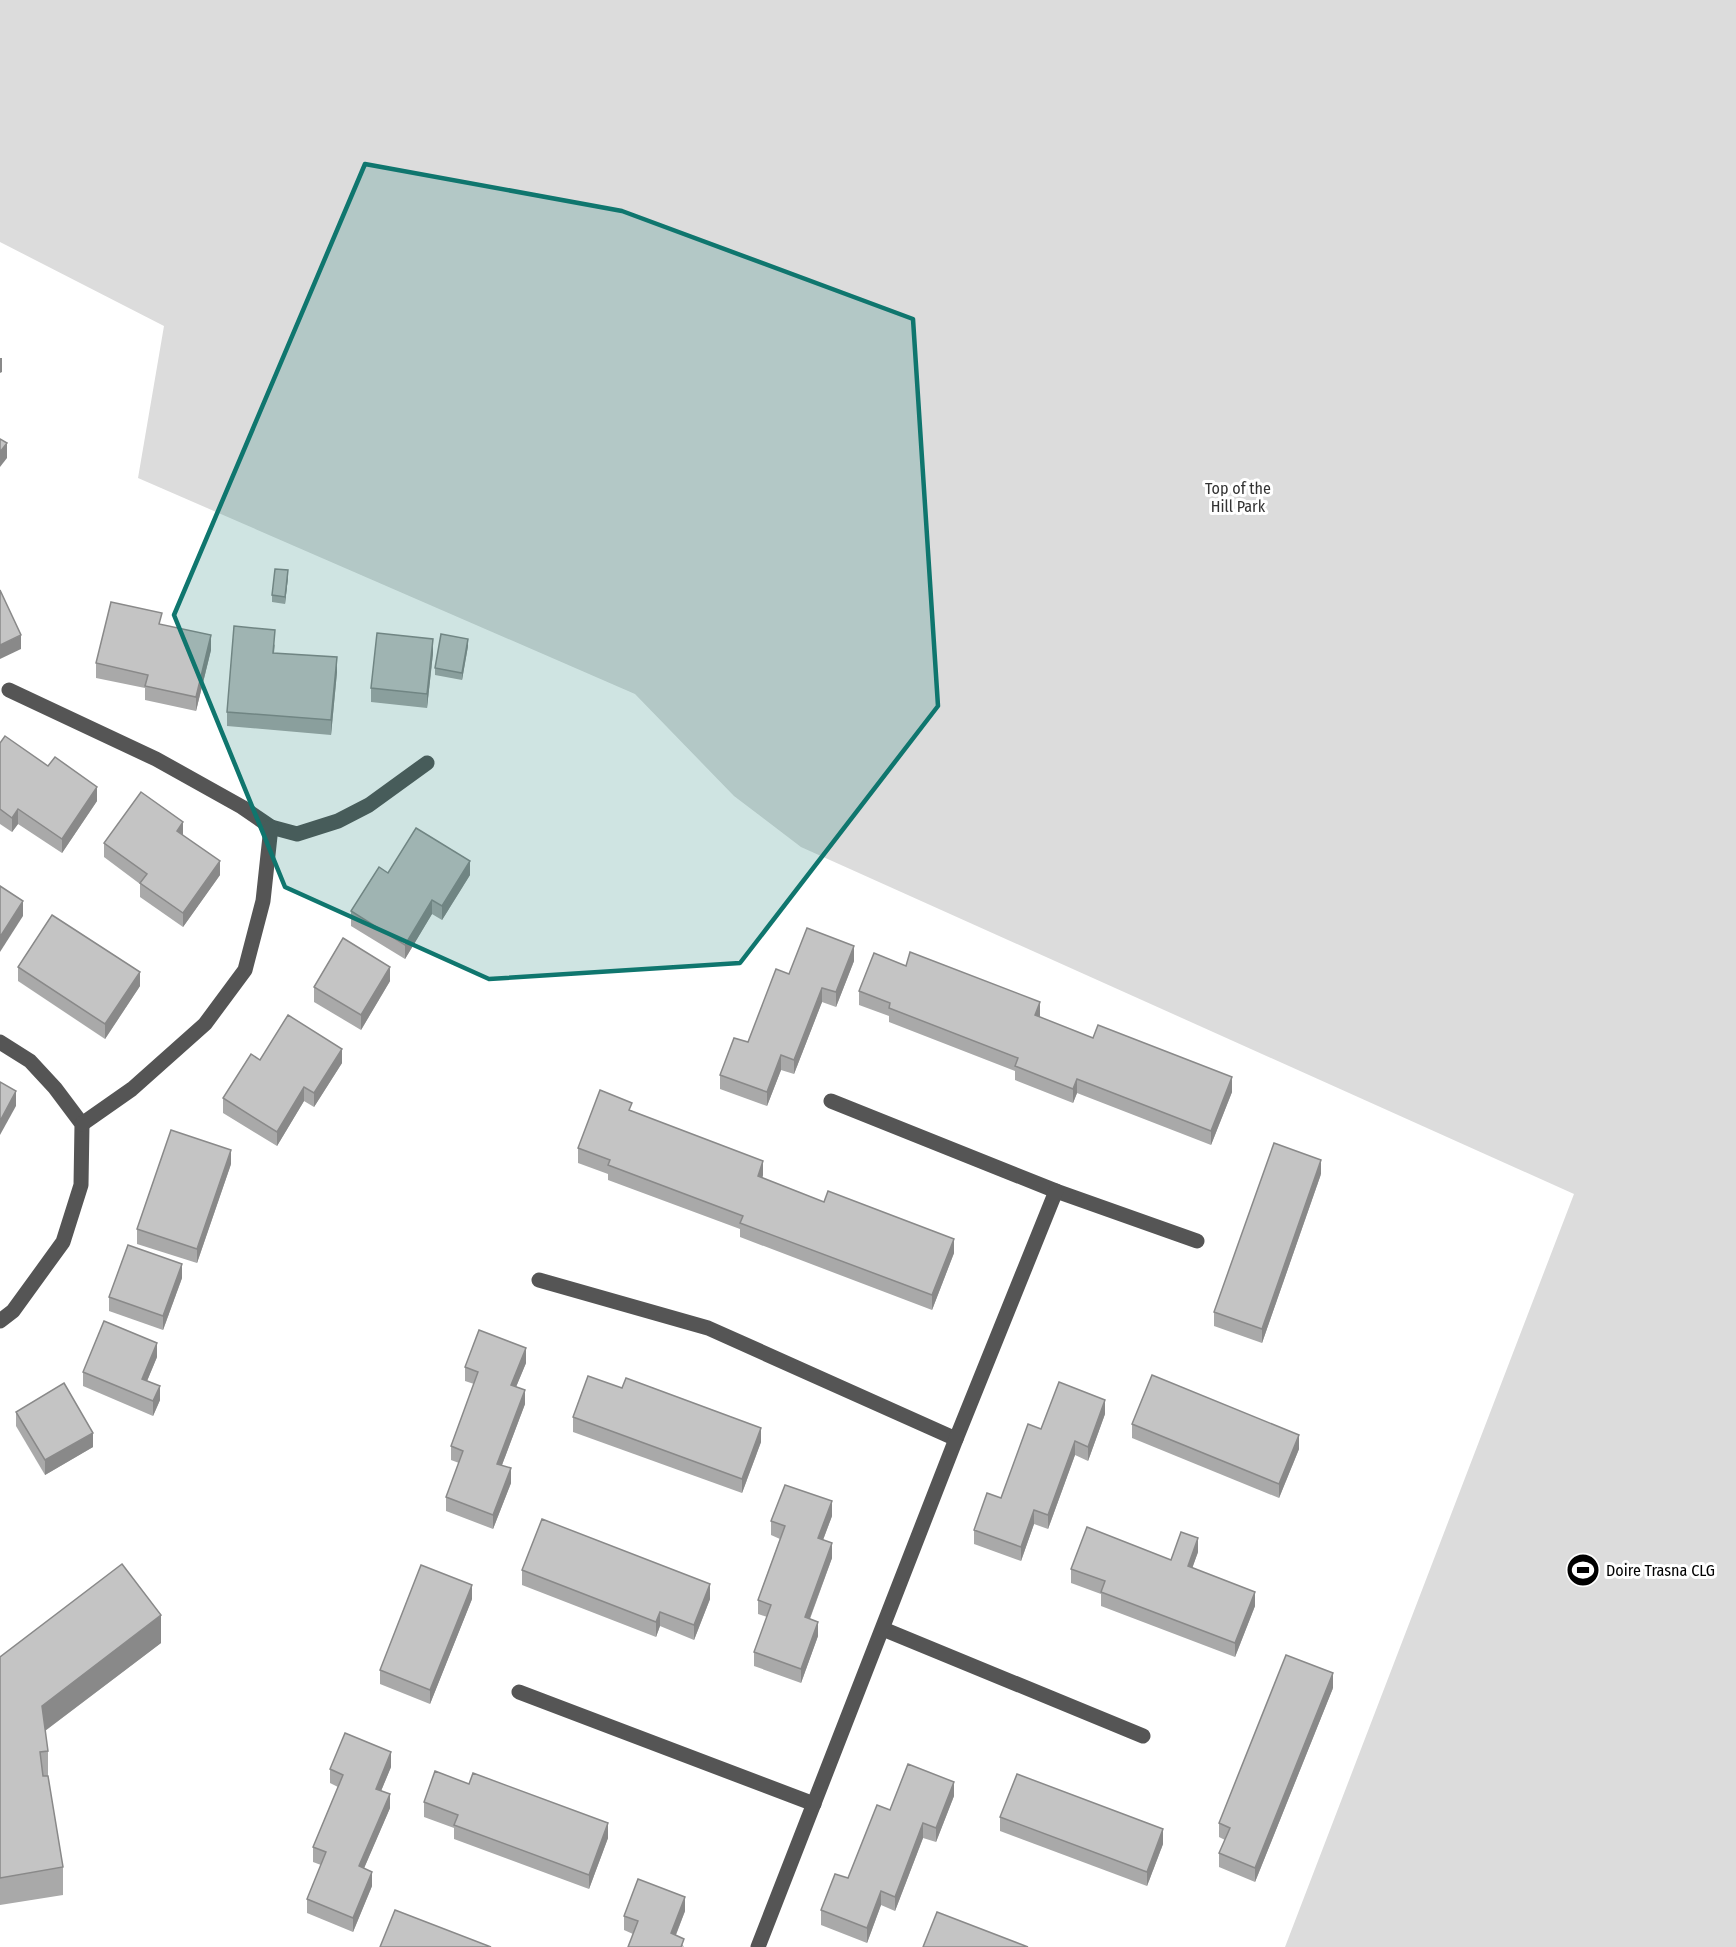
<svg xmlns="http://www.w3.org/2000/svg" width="1736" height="1947" viewBox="0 0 1736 1947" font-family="'Fira Sans Condensed',sans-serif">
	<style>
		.green { fill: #dcdcdc }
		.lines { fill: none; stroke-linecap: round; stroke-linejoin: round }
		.minor { stroke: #555; stroke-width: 15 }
		.wall { fill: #a9a9a9 }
		.shaded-wall { fill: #898989 }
		.building { fill: #c4c4c4; stroke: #898989; stroke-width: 1.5 }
		.marked { fill: #0f766e; fill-opacity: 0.2; stroke: #0f766e; stroke-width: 4.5; stroke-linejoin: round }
		.labels { text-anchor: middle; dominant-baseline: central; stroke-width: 6; stroke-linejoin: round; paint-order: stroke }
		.park-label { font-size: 16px; fill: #333; stroke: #fff }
		.poi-label { font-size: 16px; fill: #000; stroke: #fff; text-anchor: start }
	</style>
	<rect width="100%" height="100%" fill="#fff"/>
	<polygon class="green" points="0,0 1736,0 1736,1947 1285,1947 1574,1194 801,847 734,796 635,694 138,478 164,326 0,242"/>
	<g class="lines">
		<g class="minor">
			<polyline points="9,690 156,759 242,807 271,827 297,834 338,821 369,805 427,763"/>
			<polyline points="0,1042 30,1061 55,1088 82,1124 81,1185 63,1242 13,1311 0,1321"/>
			<polyline points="831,1101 1056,1191 1197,1241"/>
			<polyline points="82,1124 132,1089 205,1024 245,970 263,901 271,827"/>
			<polyline points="539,1280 708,1328 956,1439"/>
			<polyline points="883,1629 1143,1736"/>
			<polyline points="519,1692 814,1804"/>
			<polyline points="758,1947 956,1439 1056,1191"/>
		</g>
	</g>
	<g class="wall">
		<polygon points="288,577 285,604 272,602 272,595"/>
		<polygon points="162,625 211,650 196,711 145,700 145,688 96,678 96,663"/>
		<polygon points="275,644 274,653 337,672 331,735 227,726 227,712"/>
		<polygon points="468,646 462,680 435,675 435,668"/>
		<polygon points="433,653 427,708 371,702 371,688"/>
		<polygon points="0,743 97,801 62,853 18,824 12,832 0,824"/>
		<polygon points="183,835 220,875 183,927 140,897 140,884 104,857 104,843"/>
		<polygon points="388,873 470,875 442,920 432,914 405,959 351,926 351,911"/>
		<polygon points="854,961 836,1007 822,1002 794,1074 781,1070 767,1106 720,1089 720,1075 748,1042 789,974"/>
		<polygon points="18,967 140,986 105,1039 18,981"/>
		<polygon points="390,981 361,1030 314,1002 314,987"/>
		<polygon points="859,991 1039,1017 1232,1092 1211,1145 1077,1093 1073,1103 1015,1080 1015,1071 889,1022 889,1016 859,1005"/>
		<polygon points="260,1060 342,1063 314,1107 304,1101 277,1146 223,1113 223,1098"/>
		<polygon points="632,1111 763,1175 762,1178 954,1253 932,1310 740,1237 740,1229 608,1180 608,1174 578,1163 578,1148"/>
		<polygon points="231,1164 197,1263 137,1244 137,1229"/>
		<polygon points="1321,1174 1262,1343 1214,1326 1214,1312"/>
		<polygon points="182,1278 163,1330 109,1311 109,1297"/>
		<polygon points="157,1357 147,1381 160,1400 153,1416 83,1386 83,1372"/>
		<polygon points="526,1363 516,1387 525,1404 502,1465 511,1483 493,1529 446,1511 446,1497 459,1463 451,1460 451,1446 474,1384 465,1381 465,1367"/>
		<polygon points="622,1388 761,1442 742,1493 573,1432 573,1417"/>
		<polygon points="16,1412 93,1447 45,1475 16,1426"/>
		<polygon points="1105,1414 1088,1461 1075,1455 1048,1529 1034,1524 1021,1561 974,1544 974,1530 1001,1498 1041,1429"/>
		<polygon points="1132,1424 1299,1449 1279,1498 1132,1438"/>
		<polygon points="832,1516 823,1540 832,1558 810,1619 818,1636 801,1683 754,1666 754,1652 767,1617 758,1614 758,1600 780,1539 771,1535 771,1521"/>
		<polygon points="1198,1552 1192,1568 1255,1606 1235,1657 1101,1606 1101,1594 1071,1583 1071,1569 1171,1560"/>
		<polygon points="522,1570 710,1599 694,1640 660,1626 656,1637 522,1585"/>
		<polygon points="472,1599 430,1704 380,1684 380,1670"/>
		<polygon points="161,1643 45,1731 48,1751 48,1778 63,1867 63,1895 0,1905 0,1657"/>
		<polygon points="1333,1688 1255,1882 1219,1867 1219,1853 1225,1840 1219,1837 1219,1823"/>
		<polygon points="391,1767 381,1791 390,1808 364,1868 372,1886 353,1932 307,1913 307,1899 321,1865 313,1862 313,1847 338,1787 330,1783 330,1769"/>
		<polygon points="954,1796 936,1842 923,1838 895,1911 881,1905 867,1943 821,1925 821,1910 848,1878 890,1810"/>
		<polygon points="424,1802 608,1838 589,1889 454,1839 454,1828 424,1817"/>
		<polygon points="1000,1817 1163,1844 1147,1886 1000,1831"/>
		<polygon points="685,1911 676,1935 684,1947 633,1934 624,1930 624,1916"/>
	</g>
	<g class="shaded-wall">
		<polygon points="0,358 2,358 2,372 0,373"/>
		<polygon points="7,443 7,458 0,467 0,452"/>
		<polygon points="288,570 288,577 285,604 285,597"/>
		<polygon points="21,635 21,649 0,659 0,645"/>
		<polygon points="211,635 211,650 196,711 196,697"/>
		<polygon points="433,639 433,653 427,708 427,694"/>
		<polygon points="468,639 468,646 462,680 462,673"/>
		<polygon points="337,657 337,672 331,735 331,720"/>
		<polygon points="97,787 97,801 62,853 62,839"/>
		<polygon points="18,809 18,824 12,832 12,818"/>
		<polygon points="183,822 183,836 177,831"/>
		<polygon points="220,861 220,875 183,927 183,913"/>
		<polygon points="470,861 470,875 442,920 442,906"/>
		<polygon points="432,900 432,914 405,959 405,945"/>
		<polygon points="23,901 23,916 0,952 0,937"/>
		<polygon points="854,946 854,961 836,1007 836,992"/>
		<polygon points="390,967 390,981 361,1030 361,1015"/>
		<polygon points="140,972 140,986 105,1039 105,1024"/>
		<polygon points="822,988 822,1002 794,1074 794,1060"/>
		<polygon points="1040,1002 1040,1016 1035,1030 1035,1015"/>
		<polygon points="342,1049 342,1063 314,1107 314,1093"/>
		<polygon points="781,1055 781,1070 767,1106 767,1092"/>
		<polygon points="1232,1077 1232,1092 1211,1145 1211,1131"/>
		<polygon points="1077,1079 1077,1093 1073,1103 1073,1089"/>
		<polygon points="304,1087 304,1101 277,1146 277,1132"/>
		<polygon points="16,1091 16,1106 0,1135 0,1121"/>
		<polygon points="231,1150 231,1164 197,1263 197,1249"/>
		<polygon points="1321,1160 1321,1174 1262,1343 1262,1329"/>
		<polygon points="763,1161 763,1175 758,1191 758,1176"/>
		<polygon points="954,1239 954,1253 932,1310 932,1295"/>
		<polygon points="182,1264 182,1278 163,1330 163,1316"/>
		<polygon points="157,1343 157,1357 142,1393 142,1379"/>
		<polygon points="526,1348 526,1363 511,1399 511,1385"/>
		<polygon points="160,1386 160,1400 153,1416 153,1401"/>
		<polygon points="525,1390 525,1404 497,1478 497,1464"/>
		<polygon points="1105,1400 1105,1414 1088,1461 1088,1447"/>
		<polygon points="761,1428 761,1442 742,1493 742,1479"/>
		<polygon points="93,1433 93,1447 45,1475 45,1460"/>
		<polygon points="1299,1435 1299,1449 1279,1498 1279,1484"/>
		<polygon points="1075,1441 1075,1455 1048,1529 1048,1515"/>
		<polygon points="511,1468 511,1483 493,1529 493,1515"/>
		<polygon points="832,1501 832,1516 818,1553 818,1538"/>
		<polygon points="1034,1510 1034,1524 1021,1561 1021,1547"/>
		<polygon points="1198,1538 1198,1552 1188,1580 1188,1566"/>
		<polygon points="832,1543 832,1558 805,1631 805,1617"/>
		<polygon points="710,1584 710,1599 694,1640 694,1625"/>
		<polygon points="472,1585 472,1599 430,1704 430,1690"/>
		<polygon points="1255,1592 1255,1606 1235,1657 1235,1643"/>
		<polygon points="660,1612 660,1626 656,1637 656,1622"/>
		<polygon points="161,1615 161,1643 42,1733 42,1706"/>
		<polygon points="818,1622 818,1636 801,1683 801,1669"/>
		<polygon points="1333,1673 1333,1688 1255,1882 1255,1868"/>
		<polygon points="391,1752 391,1767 376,1803 376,1789"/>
		<polygon points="954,1782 954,1796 936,1842 936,1828"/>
		<polygon points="390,1794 390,1808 359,1880 359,1866"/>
		<polygon points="608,1823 608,1838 589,1889 589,1875"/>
		<polygon points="923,1823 923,1838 895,1911 895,1897"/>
		<polygon points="1163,1829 1163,1844 1147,1886 1147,1872"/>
		<polygon points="372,1872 372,1886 353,1932 353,1918"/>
		<polygon points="881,1891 881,1905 867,1943 867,1928"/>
		<polygon points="685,1897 685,1911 671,1947 671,1933"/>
	</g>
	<g class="building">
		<polygon points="0,439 7,443 0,452"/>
		<polygon points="275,569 288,570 285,597 272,595"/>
		<polygon points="0,590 21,635 0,645"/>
		<polygon points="111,602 162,613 159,624 211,635 196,697 145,686 148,675 96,663"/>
		<polygon points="234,626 275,630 273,653 337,657 331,720 227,712"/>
		<polygon points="377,633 433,639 427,694 371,688"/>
		<polygon points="441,634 468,639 462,673 435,668"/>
		<polygon points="5,736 48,766 55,757 97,787 62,839 18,809 12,818 0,809 0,743"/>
		<polygon points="141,792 183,822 177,831 220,861 183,913 140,883 147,874 104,843"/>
		<polygon points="416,828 470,861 442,906 432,900 405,945 351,911 379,867 388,873"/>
		<polygon points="0,886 23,901 0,937"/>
		<polygon points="52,915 140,972 105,1024 18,967"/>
		<polygon points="807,928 854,946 836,992 822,988 794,1060 781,1055 767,1092 720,1075 734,1038 748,1042 776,969 789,974"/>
		<polygon points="343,938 390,967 361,1015 314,987"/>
		<polygon points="910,952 1040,1002 1035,1015 1093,1038 1098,1025 1232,1077 1211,1131 1077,1079 1073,1089 1015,1066 1018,1058 889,1008 890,1003 859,991 874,953 906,966"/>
		<polygon points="288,1015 342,1049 314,1093 304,1087 277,1132 223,1098 251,1054 260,1060"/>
		<polygon points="0,1082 16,1091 0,1121"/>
		<polygon points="600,1090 632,1103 629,1110 763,1161 758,1176 824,1202 828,1191 954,1239 932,1295 740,1223 743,1216 608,1165 610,1160 578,1148"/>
		<polygon points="171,1130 231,1150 197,1249 137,1229"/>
		<polygon points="1274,1143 1321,1160 1262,1329 1214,1312"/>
		<polygon points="128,1245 182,1264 163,1316 109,1297"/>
		<polygon points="104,1321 157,1343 142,1379 160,1386 153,1401 83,1372"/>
		<polygon points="479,1330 526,1348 511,1385 525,1390 497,1464 511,1468 493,1515 446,1497 463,1451 451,1446 478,1372 465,1367"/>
		<polygon points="1152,1375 1299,1435 1279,1484 1132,1424"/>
		<polygon points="588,1376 622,1388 626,1378 761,1428 742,1479 573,1417"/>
		<polygon points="1059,1382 1105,1400 1088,1447 1075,1441 1048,1515 1034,1510 1021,1547 974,1530 987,1493 1001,1498 1028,1424 1041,1429"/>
		<polygon points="64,1383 93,1433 45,1460 16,1412"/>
		<polygon points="785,1485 832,1501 818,1538 832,1543 805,1617 818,1622 801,1669 754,1652 771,1605 758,1600 785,1526 771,1521"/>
		<polygon points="542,1519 710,1584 694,1625 660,1612 656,1622 522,1570"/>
		<polygon points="1087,1527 1171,1560 1181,1532 1198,1538 1188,1566 1255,1592 1235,1643 1101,1592 1105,1581 1071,1569"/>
		<polygon points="122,1564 161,1615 42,1706 48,1751 40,1752 43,1776 48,1776 63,1867 0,1878 0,1657"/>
		<polygon points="421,1565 472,1585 430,1690 380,1670"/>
		<polygon points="1286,1655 1333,1673 1255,1868 1219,1853 1230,1828 1219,1823"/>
		<polygon points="345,1733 391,1752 376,1789 390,1794 359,1866 372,1872 353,1918 307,1899 326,1852 313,1847 343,1775 330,1769"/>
		<polygon points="908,1764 954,1782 936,1828 923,1823 895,1897 881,1891 867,1928 821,1910 835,1874 848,1878 877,1805 890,1810"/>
		<polygon points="435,1771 469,1784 473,1773 608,1823 589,1875 454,1825 458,1815 424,1802"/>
		<polygon points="1017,1774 1163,1829 1147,1872 1000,1817"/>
		<polygon points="638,1879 685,1897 671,1933 684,1939 681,1947 628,1947 638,1921 624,1916"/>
		<polygon points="395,1910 491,1947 380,1947"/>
		<polygon points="937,1912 1028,1947 923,1947"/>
	</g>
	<path class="marked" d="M 365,164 L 622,211 L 913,319 L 938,706 L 740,963 L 489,979 L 285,887 L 174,615 Z"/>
	<defs>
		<g id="stadium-disc" transform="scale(1.725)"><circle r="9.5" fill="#000" stroke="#fff"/><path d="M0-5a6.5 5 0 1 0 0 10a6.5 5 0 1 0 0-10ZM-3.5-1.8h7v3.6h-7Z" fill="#fff"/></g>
	</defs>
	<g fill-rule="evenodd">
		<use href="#stadium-disc" x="1583" y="1570"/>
	</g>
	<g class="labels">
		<g class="park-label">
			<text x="1238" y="488">Top of the<tspan x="1238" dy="18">Hill Park</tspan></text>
		</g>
		<g class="poi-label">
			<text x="1606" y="1570">Doire Trasna CLG</text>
		</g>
	</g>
</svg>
